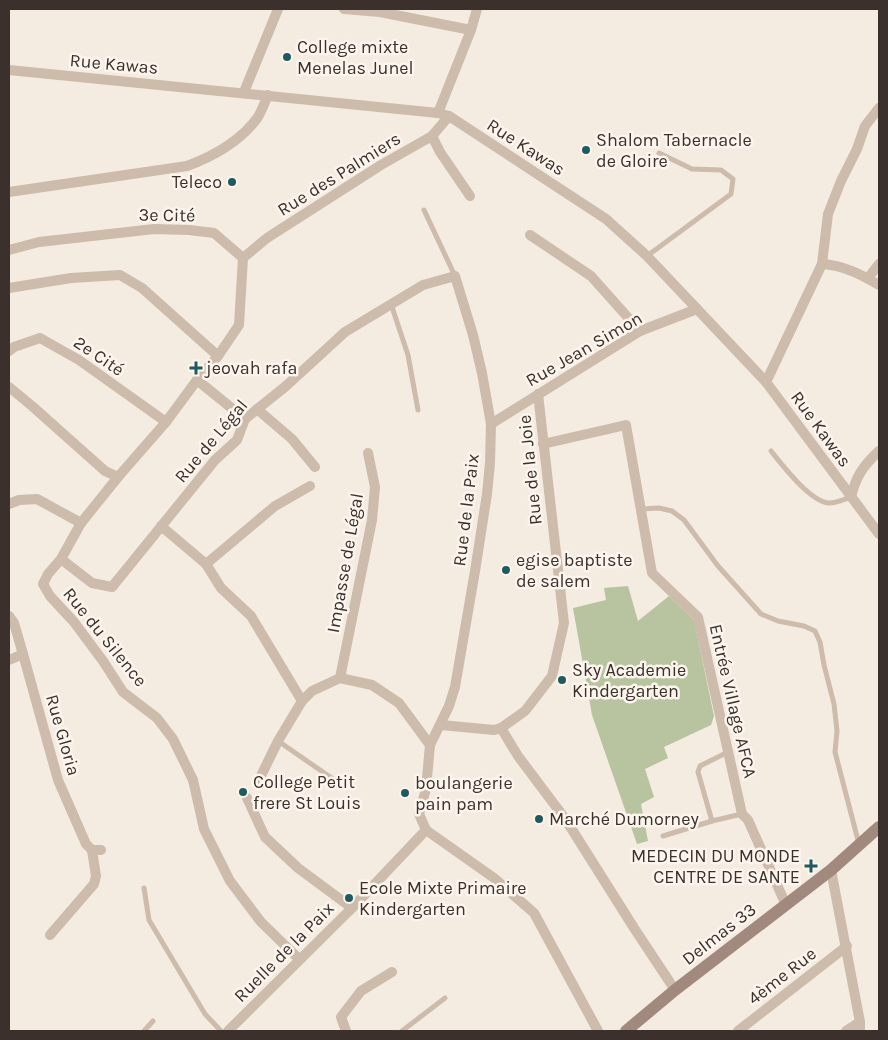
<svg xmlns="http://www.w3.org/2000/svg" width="888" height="1040" viewBox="0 0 888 1040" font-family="Karla,sans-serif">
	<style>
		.green { fill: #b8c4a0 }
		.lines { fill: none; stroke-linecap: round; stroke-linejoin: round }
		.lane { stroke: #cdbbac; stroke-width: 5 }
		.street { stroke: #cdbbac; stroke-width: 10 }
		.secondary { stroke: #a18a7d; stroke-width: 12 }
		.poi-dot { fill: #1f5a5e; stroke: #fbf5ee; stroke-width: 2 }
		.labels { text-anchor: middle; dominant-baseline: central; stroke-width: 5; stroke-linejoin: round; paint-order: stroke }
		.poi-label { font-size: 18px; fill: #3b302b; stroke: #fbf5ee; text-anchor: start }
		.street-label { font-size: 18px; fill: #3b302b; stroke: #fbf5ee }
	</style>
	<rect width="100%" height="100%" fill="#f4ebe1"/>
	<polygon class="green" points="628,586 638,621 669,596 694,620 714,716 711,725 664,747 668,758 645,769 654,797 641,804 648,841 637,844 592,715 573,608 606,600 604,588"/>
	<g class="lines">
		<g class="lane">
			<polyline points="424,210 455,276"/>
			<polyline points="647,256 731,194 733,179 721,170 692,169 659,153"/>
			<polyline points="391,304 408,355 418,410"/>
			<path d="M 771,451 C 783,466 809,500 828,503 C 834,504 845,499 851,497"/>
			<polyline points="641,509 659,508 672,511 684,520 718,566 761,614 778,621 804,626 815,631 820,642 824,665 834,704 837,731 835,752 859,844"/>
			<polyline points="278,741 333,779"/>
			<polyline points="712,821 698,772 700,766 728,752"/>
			<polyline points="663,836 712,821 742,814"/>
			<polyline points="144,888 149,920 205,1014 221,1031"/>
			<polyline points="144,1031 153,1021"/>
			<polyline points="402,1031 445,998"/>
		</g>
		<g class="street">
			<polyline points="344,9 380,12 471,30"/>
			<polyline points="9,70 438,113 449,116 606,219 647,256 766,382 879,534"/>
			<polyline points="244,92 278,9"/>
			<polyline points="438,113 471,30 477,9"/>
			<polyline points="432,136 440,152 470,196"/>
			<path d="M 9,192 L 187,166 C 214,156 241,141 258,117 C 262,110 265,102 268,95"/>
			<polyline points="530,235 591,276 640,331"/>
			<polyline points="9,250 39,242 154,229 189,230 214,233 243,258 239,325 218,356 197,380 166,422 118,477 81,523 61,559 48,574 43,584 50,596 74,622 103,661 123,692 157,718 173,739 193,780 204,829 230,881 261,922 299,959"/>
			<polyline points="243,258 267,238 381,165 432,136 449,116"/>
			<path d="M 822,264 C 843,265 862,275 879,285"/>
			<polyline points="868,278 879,264"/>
			<polyline points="9,288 71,278 120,275 142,288 218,356"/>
			<polyline points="9,351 14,347 40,338 79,360 166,422"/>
			<polyline points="197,380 245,419"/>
			<polyline points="766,382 822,264 828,214 841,181 857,149 865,126 879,108"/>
			<polyline points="9,387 32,406 105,471 118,477"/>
			<polyline points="257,409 292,439 315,467"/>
			<polyline points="491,424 640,331 697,309"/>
			<polyline points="543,444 626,425 652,573 698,617 742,814 748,820 786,905"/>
			<path d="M 851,497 C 856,476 863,466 879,451"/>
			<polyline points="9,504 19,500 37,499 81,523"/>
			<polyline points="161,526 206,564 221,588 251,616 302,701 312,691 340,678 372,685 399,703 430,745 426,789 419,814 426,830"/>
			<polyline points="61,559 92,583 112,587 215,460 237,440 245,419 286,386 345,332 423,285 455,276 473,335 482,373 491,424 490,463 487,494 475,571 455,687 449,706 430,745"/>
			<polyline points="206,564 275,506 310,486"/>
			<polyline points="9,616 14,623 23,654 58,780 86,844 92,850 101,850"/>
			<polyline points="9,660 23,654"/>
			<polyline points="340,678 372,520 375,487 368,453"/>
			<polyline points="441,725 494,730 501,728 525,711 552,676 564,623 538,394"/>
			<polyline points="501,728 518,756 566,820 634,928 675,990"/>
			<polyline points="258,782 278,741 302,701"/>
			<polyline points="247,798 265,837 298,868 352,908"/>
			<polyline points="426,830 494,878 534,913 598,1031"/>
			<polyline points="831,870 860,1022 860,1031"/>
			<polyline points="50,935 94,884 96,876 92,850"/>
			<polyline points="228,1031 352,908 426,830"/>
			<polyline points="346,1031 341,1017 361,991 392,972"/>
			<polyline points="738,1031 847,946"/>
			<polyline points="846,1031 860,1022"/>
		</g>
		<polyline class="secondary" points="626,1031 675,990 831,870 879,827"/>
	</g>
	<g class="poi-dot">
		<circle cx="287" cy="57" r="5"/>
		<circle cx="586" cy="150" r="5"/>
		<circle cx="232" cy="182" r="5"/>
		<path d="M193.5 360.5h5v5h5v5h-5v5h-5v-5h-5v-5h5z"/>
		<circle cx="506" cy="570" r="5"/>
		<circle cx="562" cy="680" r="5"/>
		<circle cx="243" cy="792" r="5"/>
		<circle cx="405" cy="793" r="5"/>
		<circle cx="539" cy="819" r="5"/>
		<path d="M808.5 858.5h5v5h5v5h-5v5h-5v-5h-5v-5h5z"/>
		<circle cx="349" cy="898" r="5"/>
	</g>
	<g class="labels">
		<g class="poi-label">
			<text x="297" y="47">College mixte<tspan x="297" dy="21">Menelas Junel</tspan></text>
			<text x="596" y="140">Shalom Tabernacle<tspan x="596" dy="21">de Gloire</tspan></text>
			<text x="222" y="182" text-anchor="end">Teleco</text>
			<text x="206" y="368">jeovah rafa</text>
			<text x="516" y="560">egise baptiste<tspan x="516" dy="21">de salem</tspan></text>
			<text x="572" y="670">Sky Academie<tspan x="572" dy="21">Kindergarten</tspan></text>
			<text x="253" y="782">College Petit<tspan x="253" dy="21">frere St Louis</tspan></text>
			<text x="415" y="783">boulangerie<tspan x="415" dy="21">pain pam</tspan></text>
			<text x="549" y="819">Marché Dumorney</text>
			<text x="800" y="856" text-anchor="end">MEDECIN DU MONDE<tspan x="800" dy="21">CENTRE DE SANTE</tspan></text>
			<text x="359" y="888">Ecole Mixte Primaire<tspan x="359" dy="21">Kindergarten</tspan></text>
		</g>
		<g class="street-label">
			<text transform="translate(114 64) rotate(5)">Rue Kawas</text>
			<text transform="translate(526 147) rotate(33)">Rue Kawas</text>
			<text transform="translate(339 174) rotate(-32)">Rue des Palmiers</text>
			<text transform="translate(167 215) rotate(1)">3e Cité</text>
			<text transform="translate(584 349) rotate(-30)">Rue Jean Simon</text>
			<text transform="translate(99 356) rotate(34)">2e Cité</text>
			<text transform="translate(821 429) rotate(54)">Rue Kawas</text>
			<text transform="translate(211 441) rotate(-50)">Rue de Légal</text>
			<text transform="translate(530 470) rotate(-96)">Rue de la Joie</text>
			<text transform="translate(466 510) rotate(-83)">Rue de la Paix</text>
			<text transform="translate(345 563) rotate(-80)">Impasse de Légal</text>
			<text transform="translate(105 637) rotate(51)">Rue du Silence</text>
			<text transform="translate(733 701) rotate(77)">Entrée Village AFCA</text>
			<text transform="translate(63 735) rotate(74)">Rue Gloria</text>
			<text transform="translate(719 934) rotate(-38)">Delmas 33</text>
			<text transform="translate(284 952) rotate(-45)">Ruelle de la Paix</text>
			<text transform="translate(782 976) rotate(-38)">4ème Rue</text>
		</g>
	</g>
	<rect width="888" height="1040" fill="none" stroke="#3b302b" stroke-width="20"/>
</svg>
